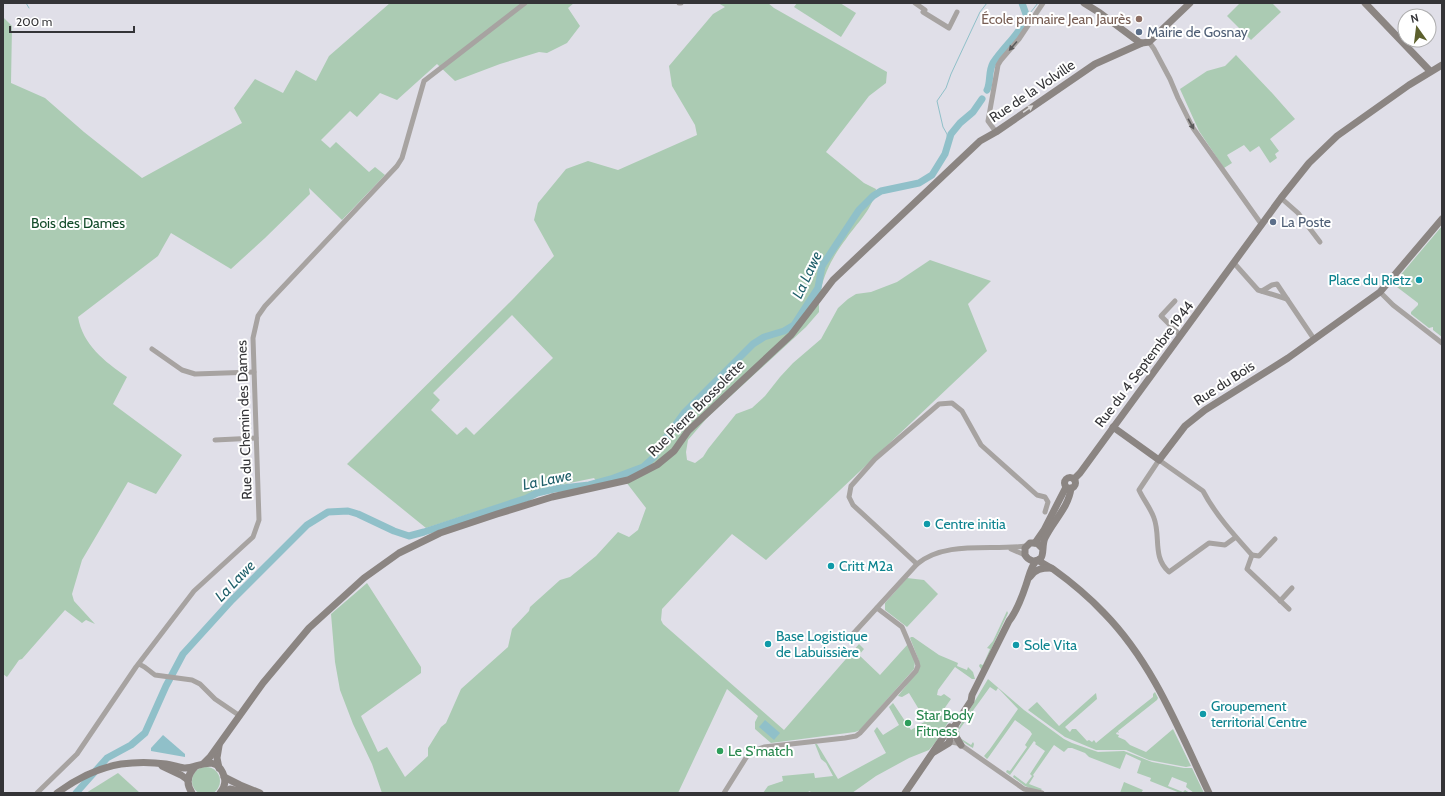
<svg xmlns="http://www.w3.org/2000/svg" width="1445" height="796" viewBox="0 0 1445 796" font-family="Cabin,sans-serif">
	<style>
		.green { fill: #abcbb3; fill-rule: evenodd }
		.water { fill: #90c0c9 }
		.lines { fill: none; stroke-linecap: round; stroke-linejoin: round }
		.stream { stroke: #90c0c9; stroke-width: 1 }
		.river { stroke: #90c0c9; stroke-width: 7 }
		.street { stroke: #a7a3a1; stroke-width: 5 }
		.secondary { stroke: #8b8582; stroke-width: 7 }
		.oneway { fill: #5c5b5c }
		.oneway2 { fill: #dcdada }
		.education-dot { fill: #8d6e63; stroke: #fff; stroke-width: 1.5 }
		.service-dot { fill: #5c6f8a; stroke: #fff; stroke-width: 1.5 }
		.culture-dot { fill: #0f9aa8; stroke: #fff; stroke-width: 1.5 }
		.leisure-dot { fill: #2e9e5b; stroke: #fff; stroke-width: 1.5 }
		.labels { text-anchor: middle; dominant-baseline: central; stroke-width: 4; stroke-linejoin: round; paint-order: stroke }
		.education-label { font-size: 14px; fill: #785e54; stroke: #fff; text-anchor: end }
		.service-label { font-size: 14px; fill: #4e5e75; stroke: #fff; text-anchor: start }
		.street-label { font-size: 14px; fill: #343437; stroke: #fff }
		.park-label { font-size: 14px; fill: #114a28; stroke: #fff }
		.culture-label { font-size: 14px; fill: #0d838f; stroke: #fff; text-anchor: start }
		.leisure-label { font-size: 14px; fill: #27864d; stroke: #fff; text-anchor: start }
		.water-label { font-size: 15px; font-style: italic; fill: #1f5f6a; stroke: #fff }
	</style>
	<rect width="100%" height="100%" fill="#e0dfe8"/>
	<g class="green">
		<path d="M 390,3 L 574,3 L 568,8 L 580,26 L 567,43 L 547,53 L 539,52 L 500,64 L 455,81 L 437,64 L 397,100 L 380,93 L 357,117 L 350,111 L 321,140 L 330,148 L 336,142 L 369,172 L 375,167 L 385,175 L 342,220 L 309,188 L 310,194 L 265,238 L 231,269 L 171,233 L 158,256 L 78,317 C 83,345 104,361 127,377 L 113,404 L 182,455 L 156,494 L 128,482 L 82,560 L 72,594 L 74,601 L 95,624 L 86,620 L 82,623 L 65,610 L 22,659 L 19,660 L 7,677 L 3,674 L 3,17 L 12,26 L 11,83 L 45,98 L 84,132 L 142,178 L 242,123 L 234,108 L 255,79 L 283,93 L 296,70 L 316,81 L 329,56 Z"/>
		<path d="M 718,3 L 768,3 L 774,8 L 887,72 L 886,83 L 869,96 L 826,152 L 864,183 L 876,189 C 873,209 857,223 846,239 C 835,253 825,271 821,289 L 829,290 L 819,303 L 819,312 L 806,327 L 707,418 L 688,440 L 686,452 L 687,460 L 695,463 L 703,457 L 708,449 L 736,414 L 752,408 L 765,396 L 780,377 L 793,363 L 821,339 L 838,308 L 848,299 L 856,294 L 871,292 L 897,282 L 930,260 L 991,281 L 968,304 L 987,351 L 766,560 L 732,534 L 662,609 L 661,620 L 663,624 L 784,730 L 859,644 L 864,649 L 859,655 L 880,675 L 908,644 L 915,662 L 914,669 L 860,730 L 855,732 L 771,743 L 755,729 L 755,722 L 758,716 L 727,689 L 678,793 L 382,793 L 372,764 L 353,724 L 340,690 L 335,662 L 331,614 L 367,583 L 421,667 L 421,673 L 361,716 L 378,752 L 387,747 L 405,777 L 428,756 L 428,748 L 441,727 L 446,723 L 461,689 L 508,647 L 512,629 L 529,611 L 530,607 L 560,580 L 570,577 L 596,556 L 618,532 L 629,537 L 638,530 L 646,508 L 626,482 L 600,486 L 594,478 L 555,486 L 426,528 L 347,464 L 514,298 L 554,256 L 534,220 L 538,203 L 566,169 L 588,161 L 618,170 L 697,135 L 695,125 L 672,86 L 669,66 L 713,14 L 725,7 ZM 512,315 L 553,358 L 474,435 L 466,427 L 457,435 L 431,410 L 440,400 L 433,393 Z"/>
		<polygon points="797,3 840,3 856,13 841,37 794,7"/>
		<polygon points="1240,3 1272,3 1281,12 1251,40 1227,16"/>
		<polygon points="1236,55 1273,94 1295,119 1270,139 1279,151 1275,154 1277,158 1270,163 1259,146 1250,152 1244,145 1227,155 1232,163 1224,168 1199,131 1180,89 1207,71 1225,66"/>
		<polygon points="1442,226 1442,337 1433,330 1433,327 1429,328 1411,314 1411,312 1418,305 1418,303 1393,284"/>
		<polygon points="907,578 924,580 938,594 907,627 885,610 885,603"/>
		<polygon points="1007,611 1008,613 982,669 981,669 979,666 980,664 983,665 990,649 987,648 993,641"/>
		<polygon points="911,637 913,637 939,655 958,663 957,666 967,670 968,667 973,672 975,679 972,679 955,667 938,690 937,695 941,696 944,694 951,699 944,709 952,716 935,743 929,750 909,758 876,776 852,793 811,793 810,791 806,793 791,793 790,792 787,793 763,793 768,786 783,781 782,776 814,773 815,778 833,776 826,763 821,759 815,744 817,744 838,779 886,753 874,731 877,727 883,735 899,725 889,707 893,703 911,730 926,721 909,693 902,697 898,696 919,669 919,661 910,638"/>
		<path d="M 988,679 L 1024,710 L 1064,739 L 1072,743 L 1098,752 L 1124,751 L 1152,762 L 1184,768 L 1192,768 L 1204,793 L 1194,793 L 1186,787 L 1187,783 L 1172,777 L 1168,786 L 1183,792 L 1185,790 L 1190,793 L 1180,793 L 1150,781 L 1151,778 L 1137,773 L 1141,761 L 1126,754 L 1120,769 L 1089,757 L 1085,753 L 1072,748 L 1068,748 L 1064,752 L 1054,745 L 1033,775 L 1034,776 L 1029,784 L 1042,789 L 1039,792 L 1025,786 L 1013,777 L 1014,775 L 1026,784 L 1032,776 L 1030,774 L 1045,751 L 1035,744 L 1036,743 L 1034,741 L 1010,775 L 1006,772 L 1007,770 L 1010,771 L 1027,747 L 1025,745 L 1032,734 L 1030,731 L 1015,720 L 988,758 L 987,759 L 984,756 L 990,749 L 1018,709 L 998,688 L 996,691 L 990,687 L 959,730 L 960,738 L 971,745 L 973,742 L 974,744 L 973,748 C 964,743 959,740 958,729 Z"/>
		<path d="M 1155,692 L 1158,698 L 1157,700 L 1118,731 L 1119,733 L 1117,732 L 1116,734 L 1119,735 L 1118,737 L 1125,740 L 1130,745 L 1146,752 L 1173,729 L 1191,766 L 1186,767 L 1149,760 L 1126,750 L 1096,750 L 1065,737 L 1028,710 L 1037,702 L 1059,726 L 1096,693 L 1097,699 L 1065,727 L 1070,732 L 1072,729 L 1076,729 L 1087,741 L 1089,740 L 1092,742 L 1094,740 L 1096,743 C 1115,727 1134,712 1153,697 L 1153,694 Z"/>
		<circle cx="206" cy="781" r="14"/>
		<polygon points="118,773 140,793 86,793"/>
		<polygon points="1124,782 1143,790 1141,793 1120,793"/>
	</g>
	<g class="water">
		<polygon points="765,720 780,733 774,740 759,727"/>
		<polygon points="163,735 185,754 185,757 151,751 151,748"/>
	</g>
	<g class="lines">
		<g class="stream">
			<polyline points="26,3 29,8"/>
			<polyline points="1027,17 1038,3"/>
			<polyline points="948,143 947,134 943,127 937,101 946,88 951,74 972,29 980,12 987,3"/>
		</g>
		<g class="river">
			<path d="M 987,90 C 991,82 988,72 993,63 C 1004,46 1019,35 1027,17 L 1022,3"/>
			<polyline points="76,793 107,758 131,745 145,733 166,686 183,654 232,600 307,525 328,512 348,511 358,514 394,531 409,536 424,532 527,498 537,493 554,489 589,485 611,479 643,467 654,457 665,439 684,413 753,344 764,337 784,331 794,325 818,288 822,266 859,210 873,196 881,191 919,183 932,175 945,154 951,134 960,123 973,112 982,99"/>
		</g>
		<g class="street">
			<polyline points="679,3 681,3"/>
			<polyline points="915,3 925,10 923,12 949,28 957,12"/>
			<polyline points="1149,42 1154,49 1170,79 1178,98 1193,128 1262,225"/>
			<polyline points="996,132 988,121 998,65 1001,60 1019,39 1043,3"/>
			<polyline points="1281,198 1298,213 1320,242"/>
			<polyline points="1234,263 1258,290 1287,299 1314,339"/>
			<polyline points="1262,291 1272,285 1277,284 1287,299"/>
			<polyline points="1380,292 1393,305 1442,343"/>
			<polyline points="1175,301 1161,316 1181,336"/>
			<polyline points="152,349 182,370 195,374 254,372"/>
			<polyline points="215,440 256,438"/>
			<path d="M 1236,537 L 1225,545 L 1209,543 L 1169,572 C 1152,557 1161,537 1154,518 C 1151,509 1143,499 1139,490 L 1159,460 L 1203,491 C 1215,514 1234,535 1252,555 L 1247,569 L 1289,609"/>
			<polyline points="1011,549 1025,555"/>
			<polyline points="1252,555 1259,556 1275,539"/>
			<polyline points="917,564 853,505 849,497 851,486 875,459 939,404 952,403 962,411 981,445 1037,495 1045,497 1048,502 1045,512"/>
			<polyline points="1280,601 1292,588"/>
			<path d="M 852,635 L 917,564 C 946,540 991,551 1026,546"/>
			<path d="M 139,664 C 146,667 149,671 155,675 L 192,680 L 200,684 L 215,699 L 240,716"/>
			<polyline points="950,742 957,743 964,747 1024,789 1042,793"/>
			<polyline points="37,793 77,754 136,667 194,591 253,537 259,520 253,338 258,316 265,306 397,166 402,158 424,81 525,3"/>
			<polyline points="724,793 749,753 755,750 764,747 845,738 856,736 860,733 916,671 918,666 917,662 902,627 877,608"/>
		</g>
		<g class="secondary">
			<polyline points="1084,3 1100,13 1139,42 1142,43"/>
			<polyline points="1365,3 1430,71"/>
			<polyline points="1113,427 1159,460 1185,426 1205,410 1288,358 1380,292 1442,219"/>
			<circle cx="1070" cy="483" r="5.5"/>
			<polyline points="1074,479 1080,473 1281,198 1309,163 1337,136 1409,85 1442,65"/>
			<polyline points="1035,543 1044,530 1066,487"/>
			<path d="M 1042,548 L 1037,543 L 1030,543 L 1025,548 L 1025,555 C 1028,560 1035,564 1041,558 C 1044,554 1042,544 1045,538 C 1053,521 1069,507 1071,488"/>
			<path d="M 1038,560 C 1043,564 1048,566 1053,569 C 1071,582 1089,597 1104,613 C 1153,663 1179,730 1209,793"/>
			<path d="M 1030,577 C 1035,569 1042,568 1051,568"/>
			<polyline points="955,727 955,735 961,745"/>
			<polyline points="219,746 217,758 219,768"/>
			<path d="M 934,752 L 949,743 L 952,730 L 971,701 L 972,695 L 1009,621 C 1017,611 1022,597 1026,585 C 1029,577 1030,568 1036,561"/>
			<polyline points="204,763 210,757 263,683 309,628 364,578 399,553 440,533 497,514 552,497 628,480 657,465 674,451 688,431 791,335 833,280 980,141 996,132 1095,64 1142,43 1149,42 1190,3"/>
			<polyline points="162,766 181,775 188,780"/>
			<polyline points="224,777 240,785 260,793"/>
			<path d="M 57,793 C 76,779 97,768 121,764 C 135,762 152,762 166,764 C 172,765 178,767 184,768 C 197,769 216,752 224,776 C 226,782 224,788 220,793"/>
			<path d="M 192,793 C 186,784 187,775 195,767"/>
			<polyline points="221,793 230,789 249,793"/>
			<polyline points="905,793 950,727"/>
		</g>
	</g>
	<defs><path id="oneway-solid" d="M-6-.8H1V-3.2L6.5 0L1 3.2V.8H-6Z"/></defs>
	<g class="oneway">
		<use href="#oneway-solid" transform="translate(1013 46) rotate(131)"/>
		<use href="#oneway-solid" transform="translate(1191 124) rotate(61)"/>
	</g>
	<use class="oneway2" href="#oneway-solid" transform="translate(1028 109) rotate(-35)"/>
	<circle class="education-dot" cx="1139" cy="19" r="4"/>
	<g class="service-dot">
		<circle cx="1139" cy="32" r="4"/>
		<circle cx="1273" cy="222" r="4"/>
	</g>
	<g class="culture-dot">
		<circle cx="1419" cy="280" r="4"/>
		<circle cx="927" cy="524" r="4"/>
		<circle cx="831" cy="566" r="4"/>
		<circle cx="768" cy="644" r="4"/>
		<circle cx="1016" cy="645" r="4"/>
		<circle cx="1203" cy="714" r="4"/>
	</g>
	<g class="leisure-dot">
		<circle cx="908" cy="723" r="4"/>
		<circle cx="720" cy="751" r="4"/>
	</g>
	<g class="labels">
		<g class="education-label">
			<text x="1131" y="19">École primaire Jean Jaurès</text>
		</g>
		<g class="service-label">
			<text x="1147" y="32">Mairie de Gosnay</text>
			<text x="1281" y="222">La Poste</text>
		</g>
		<g class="street-label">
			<text transform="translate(1032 91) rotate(-34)">Rue de la Volville</text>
			<text transform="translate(1144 364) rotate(-53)">Rue du 4 Septembre 1944</text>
			<text transform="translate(1224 383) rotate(-33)">Rue du Bois</text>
			<text transform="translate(696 408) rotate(-45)">Rue Pierre Brossolette</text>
			<text transform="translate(244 420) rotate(-92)">Rue du Chemin des Dames</text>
		</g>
		<g class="park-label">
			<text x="78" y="223">Bois des Dames</text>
		</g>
		<g class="culture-label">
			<text x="1411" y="280" text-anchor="end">Place du Rietz</text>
			<text x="935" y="524">Centre initia</text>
			<text x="839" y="566">Critt M2a</text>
			<text x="776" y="636">Base Logistique<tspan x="776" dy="16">de Labuissière</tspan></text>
			<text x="1024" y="645">Sole Vita</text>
			<text x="1211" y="706">Groupement<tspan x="1211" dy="16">territorial Centre</tspan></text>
		</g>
		<g class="leisure-label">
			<text x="916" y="715">Star Body<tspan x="916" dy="16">Fitness</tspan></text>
			<text x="728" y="751">Le S'match</text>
		</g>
		<g class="water-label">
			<text transform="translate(807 275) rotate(-65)">La Lawe</text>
			<text transform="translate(547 480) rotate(-12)">La Lawe</text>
			<text transform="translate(235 581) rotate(-46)">La Lawe</text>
		</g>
	</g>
	<rect width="1445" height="796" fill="none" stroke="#343437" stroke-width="8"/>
	<g transform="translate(1417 28) rotate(346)"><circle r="19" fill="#ffffff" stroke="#aeaeaf"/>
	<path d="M0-3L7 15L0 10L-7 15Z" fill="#5c602d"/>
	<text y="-6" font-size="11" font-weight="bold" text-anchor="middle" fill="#343437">N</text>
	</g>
	<path d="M10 26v6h124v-6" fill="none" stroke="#343437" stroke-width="2"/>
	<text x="16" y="26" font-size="12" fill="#343437" stroke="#ffffff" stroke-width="3" paint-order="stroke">200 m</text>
</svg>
